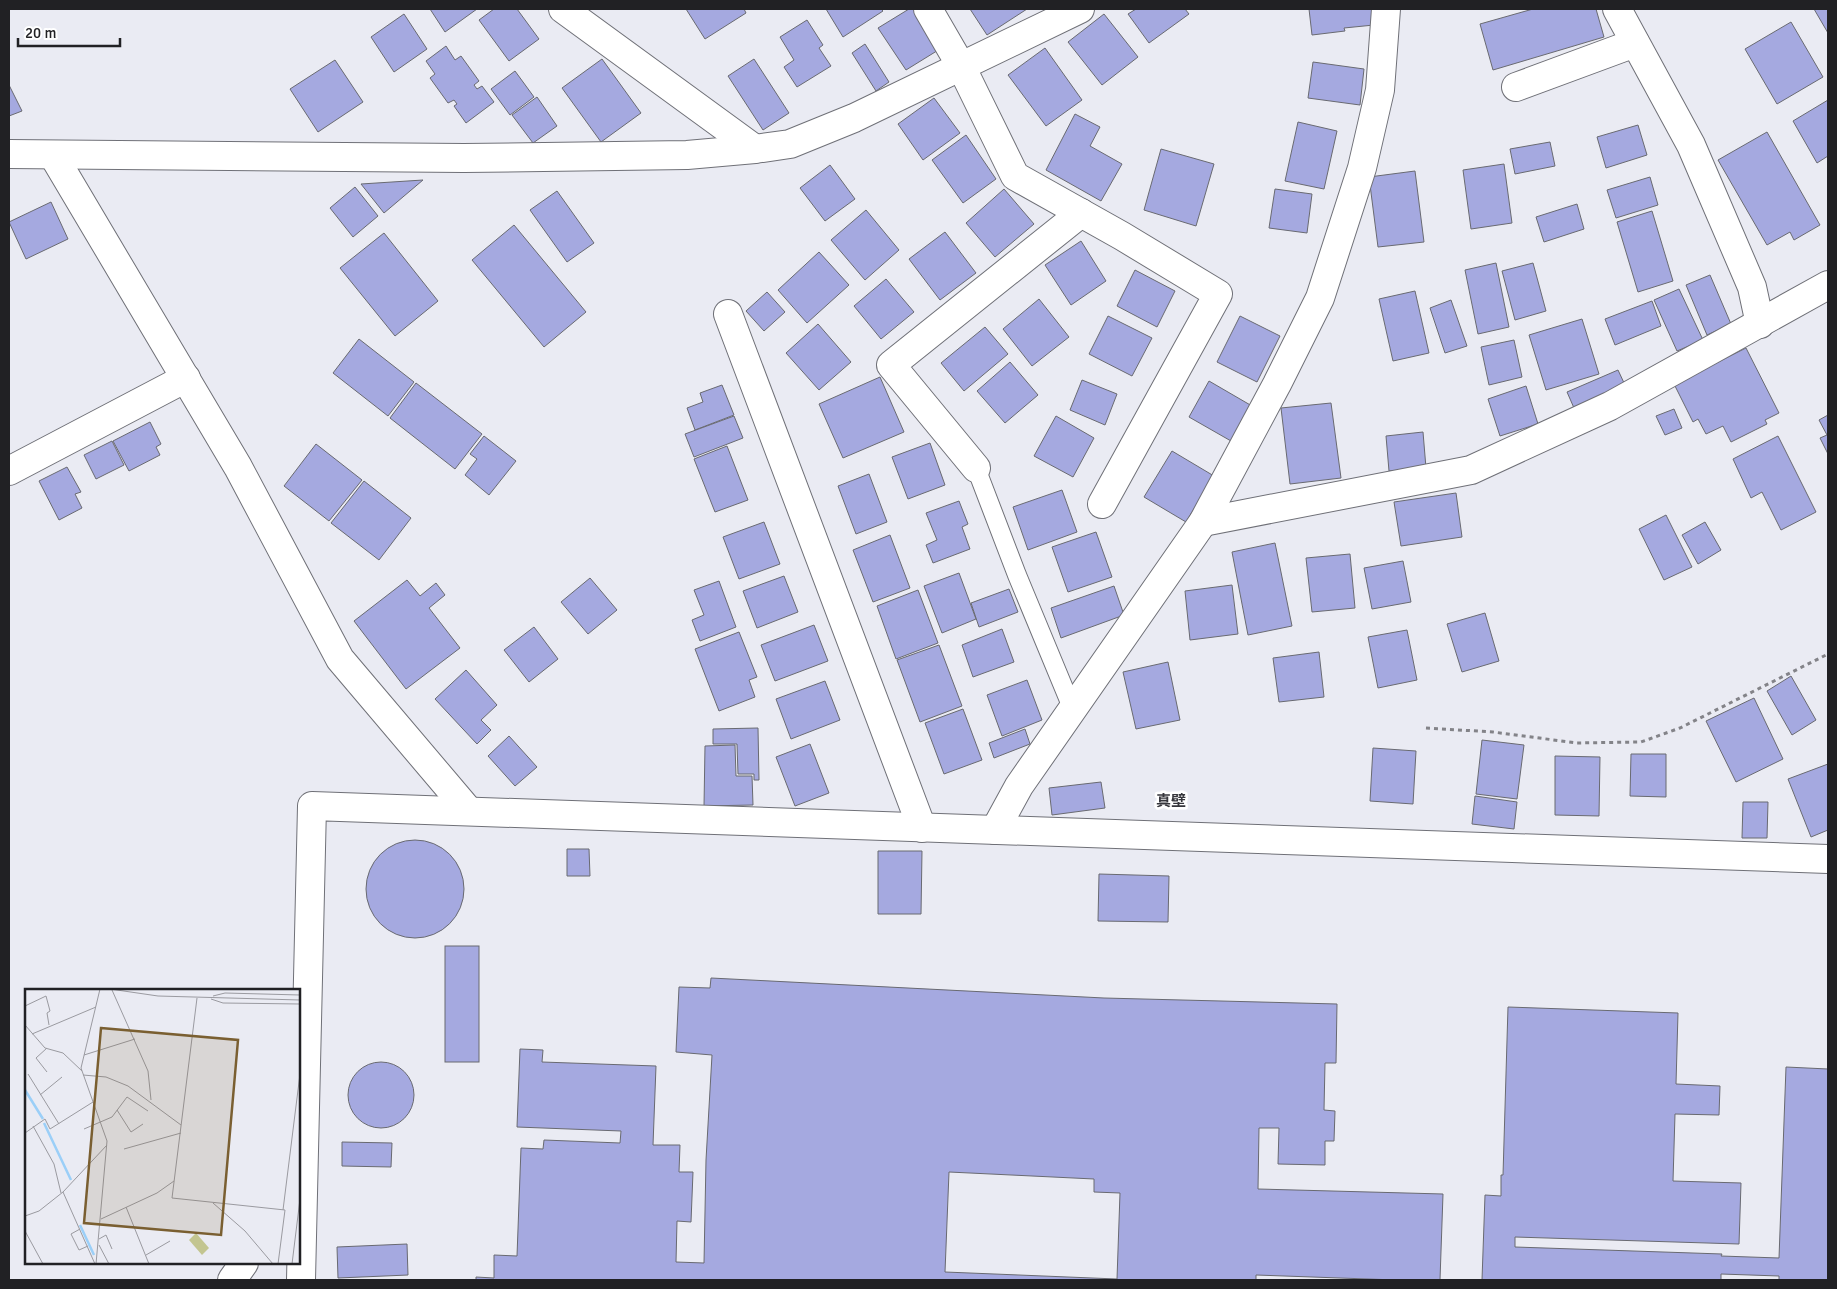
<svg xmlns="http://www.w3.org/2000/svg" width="1837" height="1289" viewBox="0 0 1837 1289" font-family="Signika,'Noto Sans JP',sans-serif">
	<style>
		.building { fill: #a5a9e0; stroke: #696a71; fill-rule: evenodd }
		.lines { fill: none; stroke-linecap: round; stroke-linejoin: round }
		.lane-casing { stroke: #6f7077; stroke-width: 20 }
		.street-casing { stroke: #6f7077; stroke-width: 30 }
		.path { stroke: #838388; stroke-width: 3; stroke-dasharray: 4 4; stroke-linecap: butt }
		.lane { stroke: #fff; stroke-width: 18 }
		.street { stroke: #fff; stroke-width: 28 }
		.labels { text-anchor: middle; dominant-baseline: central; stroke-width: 5; stroke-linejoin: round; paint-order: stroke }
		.quarter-label { font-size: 15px; font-weight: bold; fill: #35353b; stroke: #fff }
		.inset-river { fill: none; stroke: #9bcff8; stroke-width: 2.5 }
		.inset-road { fill: none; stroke: #9a9aa0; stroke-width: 1 }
		.view { fill: #7a5f31; fill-opacity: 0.15; stroke: #7a5f31; stroke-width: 2.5 }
		.inset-edge { fill: none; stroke: #212124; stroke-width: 2.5 }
	</style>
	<rect width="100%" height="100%" fill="#eaebf3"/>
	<g class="building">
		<polygon points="430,9 477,9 445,32"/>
		<polygon points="494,9 517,9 539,39 509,61 479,20"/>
		<polygon points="686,9 744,9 746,13 705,39"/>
		<polygon points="826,9 881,9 883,11 843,37"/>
		<polygon points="909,9 914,9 940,49 906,70 878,28"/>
		<polygon points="970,9 1027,9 987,35"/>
		<polygon points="1136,9 1185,9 1189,14 1149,43 1128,14"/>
		<polygon points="1309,9 1372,9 1374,25 1344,28 1345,31 1312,35"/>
		<polygon points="1533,9 1596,9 1604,37 1493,70 1480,24"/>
		<polygon points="1814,9 1828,9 1828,33"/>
		<polygon points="404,14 427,49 394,72 371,37"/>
		<polygon points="1104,14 1138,57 1102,85 1068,42"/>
		<polygon points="807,20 823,45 819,48 831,66 797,87 784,67 794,60 780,37"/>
		<polygon points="1791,22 1823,77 1777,104 1745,49"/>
		<polygon points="865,44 889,82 876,91 852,53"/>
		<polygon points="446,46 455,60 461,56 479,81 474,85 477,89 482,86 494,102 466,123 454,106 457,104 454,100 448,103 430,78 435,74 426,61"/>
		<polygon points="1045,48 1082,100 1046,126 1008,75"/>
		<polygon points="602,59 641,113 601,142 562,88"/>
		<polygon points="754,59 789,113 763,130 728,76"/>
		<polygon points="335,60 363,102 318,132 290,89"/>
		<polygon points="1313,62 1364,69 1360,105 1308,98"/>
		<polygon points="515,71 534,97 510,115 491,89"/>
		<polygon points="9,85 22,111 9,116"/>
		<polygon points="537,97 557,126 533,143 512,115"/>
		<polygon points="934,98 960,133 923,160 898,124"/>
		<polygon points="1828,100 1828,156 1817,163 1793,121"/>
		<polygon points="1075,114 1100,127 1090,146 1122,164 1101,201 1046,170"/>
		<polygon points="1298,122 1337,131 1324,189 1285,181"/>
		<polygon points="1638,125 1647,155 1606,168 1597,137"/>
		<polygon points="1767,132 1820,225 1794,240 1790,232 1767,245 1718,160"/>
		<polygon points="966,135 996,179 963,203 932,160"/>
		<polygon points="1550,142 1555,166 1515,174 1510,149"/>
		<polygon points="1161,149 1214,164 1196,226 1144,210"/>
		<polygon points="1504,164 1512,223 1471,229 1463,170"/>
		<polygon points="830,165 855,199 825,221 800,188"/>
		<polygon points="1415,171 1424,242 1378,247 1369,177"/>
		<polygon points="1650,177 1658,205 1616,218 1607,190"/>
		<polygon points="423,180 384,213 361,184"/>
		<polygon points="355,187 378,216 353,237 330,208"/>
		<polygon points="1004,189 1034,224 995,257 966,223"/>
		<polygon points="1275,189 1312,194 1307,233 1269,228"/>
		<polygon points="557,191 594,243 567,262 530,210"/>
		<polygon points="51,202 68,239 26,259 9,222"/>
		<polygon points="1577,204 1584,229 1544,242 1536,217"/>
		<polygon points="866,210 899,250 865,280 831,240"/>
		<polygon points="1652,211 1673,281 1638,292 1617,222"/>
		<polygon points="514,225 586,312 544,347 472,260"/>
		<polygon points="945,232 976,273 940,300 909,259"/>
		<polygon points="384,233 438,301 395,336 340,268"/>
		<polygon points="1081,241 1106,281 1071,305 1045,265"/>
		<polygon points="819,252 849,285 807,323 778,290"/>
		<polygon points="1496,263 1509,327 1478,334 1465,270"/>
		<polygon points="1533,263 1546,311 1515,320 1502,271"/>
		<polygon points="1135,270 1175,291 1157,327 1117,306"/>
		<polygon points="1710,275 1731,324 1707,335 1686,285"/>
		<polygon points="886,279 914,312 881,339 854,306"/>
		<polygon points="1679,289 1703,340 1677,351 1654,300"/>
		<polygon points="1415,291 1429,353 1393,361 1379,299"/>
		<polygon points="767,292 785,312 764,331 746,311"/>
		<polygon points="1039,299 1069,337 1032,366 1003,329"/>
		<polygon points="1451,300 1467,346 1445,353 1430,308"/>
		<polygon points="1652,301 1661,326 1615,345 1605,319"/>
		<polygon points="1108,316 1152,338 1132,376 1089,354"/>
		<polygon points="1240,316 1280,336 1257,382 1217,362"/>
		<polygon points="1582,319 1599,374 1546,390 1529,335"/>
		<polygon points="818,324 851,362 819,390 786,353"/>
		<polygon points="985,327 1008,354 964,391 941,363"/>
		<polygon points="359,339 414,382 388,416 333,373"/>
		<polygon points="1514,340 1522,377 1489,385 1481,347"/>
		<polygon points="1746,348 1779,413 1765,420 1767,424 1731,442 1723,426 1706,434 1698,419 1693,422 1674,384"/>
		<polygon points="1010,362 1038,395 1005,423 977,391"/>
		<polygon points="1618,370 1625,385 1574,408 1567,392"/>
		<polygon points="880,377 904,432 843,458 819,404"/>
		<polygon points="1082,380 1117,394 1105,425 1070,410"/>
		<polygon points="1209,381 1252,406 1231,441 1189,417"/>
		<polygon points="416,383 482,434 455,469 390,418"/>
		<polygon points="722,385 734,415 695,430 687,408 703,402 700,393"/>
		<polygon points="1526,386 1538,424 1500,436 1488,399"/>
		<polygon points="1331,403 1341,478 1290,484 1281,408"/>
		<polygon points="1674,409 1682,428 1665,435 1656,416"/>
		<polygon points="1828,415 1828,454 1820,438 1827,435 1819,420"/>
		<polygon points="734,416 743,438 694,457 685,434"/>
		<polygon points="1056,416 1094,438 1073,477 1034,456"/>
		<polygon points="150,422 161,444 156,447 160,455 129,471 113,441"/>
		<polygon points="1423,432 1426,468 1389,471 1386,436"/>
		<polygon points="484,436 516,461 489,495 465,475 477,459 470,454"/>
		<polygon points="1778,436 1816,512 1781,530 1762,492 1751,498 1733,459"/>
		<polygon points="112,441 124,465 96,479 84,455"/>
		<polygon points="930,443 945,485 908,499 892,457"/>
		<polygon points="316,444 362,480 329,521 284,486"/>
		<polygon points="727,446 748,500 715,512 694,459"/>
		<polygon points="1172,451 1214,476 1186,522 1144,497"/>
		<polygon points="67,467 81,492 75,494 82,508 59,520 39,481"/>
		<polygon points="869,474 887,522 856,534 838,486"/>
		<polygon points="364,481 411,518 379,560 331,523"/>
		<polygon points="1062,490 1077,532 1028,550 1013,507"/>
		<polygon points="1456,493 1462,537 1401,546 1394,502"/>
		<polygon points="959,501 968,524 962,527 970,549 933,563 926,545 937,540 926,513"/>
		<polygon points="1666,515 1692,567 1664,580 1639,529"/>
		<polygon points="764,522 780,564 739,579 723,537"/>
		<polygon points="1705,522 1721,550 1698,564 1682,535"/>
		<polygon points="1096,532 1112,577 1068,592 1052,547"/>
		<polygon points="890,535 910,588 873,602 853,550"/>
		<polygon points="1275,543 1292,626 1248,635 1232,552"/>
		<polygon points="1350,554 1355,608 1312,612 1306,558"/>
		<polygon points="1403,561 1411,602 1372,609 1364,568"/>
		<polygon points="959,573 976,619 942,633 924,586"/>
		<polygon points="784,576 798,612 757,628 743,591"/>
		<polygon points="590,578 617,610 588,634 561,602"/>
		<polygon points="407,580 420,596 436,583 445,595 429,608 460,648 406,689 354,621"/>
		<polygon points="719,581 736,627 700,641 692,620 704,615 694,590"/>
		<polygon points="1232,585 1238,634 1190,640 1185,591"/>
		<polygon points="1114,586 1124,615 1061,638 1051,608"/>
		<polygon points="1009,589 1018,612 979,627 971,603"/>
		<polygon points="918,590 938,643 896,659 877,606"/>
		<polygon points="1485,613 1499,661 1462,672 1447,624"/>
		<polygon points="814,625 828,661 775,681 761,645"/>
		<polygon points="534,627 558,659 529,682 504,650"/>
		<polygon points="1002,629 1014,662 973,677 962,645"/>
		<polygon points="1407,630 1417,680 1378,688 1368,637"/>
		<polygon points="739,632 757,677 749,680 755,697 719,711 695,649"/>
		<polygon points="939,645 962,706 920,722 897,660"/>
		<polygon points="1319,652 1324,697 1279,702 1273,658"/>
		<polygon points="1168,662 1180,720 1136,729 1123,672"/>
		<polygon points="466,670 497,705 481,720 491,730 477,744 435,699"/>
		<polygon points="1791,676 1816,720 1792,735 1767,691"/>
		<polygon points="1027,680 1042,720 1002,736 987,695"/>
		<polygon points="825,681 840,720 791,739 776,699"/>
		<polygon points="1754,698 1783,759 1736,782 1706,721"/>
		<polygon points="963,709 982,760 944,774 925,723"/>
		<polygon points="758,728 759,780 754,780 754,774 738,774 737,744 713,744 713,729"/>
		<polygon points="1025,729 1030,744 994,758 989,743"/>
		<polygon points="509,736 537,767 515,786 488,756"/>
		<polygon points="1482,740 1524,745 1517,799 1476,794"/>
		<polygon points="810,744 829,793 795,806 776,757"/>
		<polygon points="735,745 736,776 752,776 753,805 704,806 705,746"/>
		<polygon points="1373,748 1416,751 1413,804 1370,801"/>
		<polygon points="1631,754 1666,754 1666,797 1630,796"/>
		<polygon points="1555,756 1600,757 1599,816 1555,815"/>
		<polygon points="1828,764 1828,830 1811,837 1788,779"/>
		<polygon points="1101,782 1105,808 1052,815 1049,788"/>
		<polygon points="1475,796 1517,802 1514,829 1472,824"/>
		<polygon points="1743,802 1768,802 1767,838 1742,838"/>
		<circle cx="415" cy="889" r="49"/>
		<polygon points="567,849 589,849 590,876 567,876"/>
		<polygon points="878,851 922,851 921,914 878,914"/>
		<polygon points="1099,874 1169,876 1168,922 1098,921"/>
		<rect x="445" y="946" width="34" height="116"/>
		<path d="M 711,978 L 1104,998 L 1337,1004 L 1336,1063 L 1325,1063 L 1324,1110 L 1335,1111 L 1334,1141 L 1325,1141 L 1325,1165 L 1278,1164 L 1279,1128 L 1259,1128 L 1258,1189 L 1443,1194 L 1440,1280 L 1396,1280 L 1256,1275 L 1256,1280 L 476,1280 L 476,1277 L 494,1278 L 494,1255 L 517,1256 L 521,1148 L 543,1149 L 544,1140 L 620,1143 L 621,1131 L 517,1127 L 520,1049 L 543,1050 L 542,1062 L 656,1066 L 653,1145 L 680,1145 L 679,1172 L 693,1172 L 691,1222 L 677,1221 L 676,1262 L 704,1263 L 706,1160 L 712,1055 L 676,1052 L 679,987 L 710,988 ZM 949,1172 L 1094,1179 L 1094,1192 L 1120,1193 L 1117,1279 L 945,1272 Z"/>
		<polygon points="1508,1007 1678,1013 1676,1084 1720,1086 1719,1115 1675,1114 1673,1181 1741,1183 1739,1244 1515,1237 1515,1247 1722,1254 1721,1256 1779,1258 1786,1067 1828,1069 1828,1280 1779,1280 1779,1276 1721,1274 1721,1280 1482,1280 1485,1195 1501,1196 1501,1175 1503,1175"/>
		<circle cx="381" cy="1095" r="33"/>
		<polygon points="342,1142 392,1143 391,1167 342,1166"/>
		<polygon points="407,1244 408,1275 338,1278 337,1247"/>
	</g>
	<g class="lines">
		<g class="lane-casing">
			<polyline id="lane" points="976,468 1017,575 1073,710"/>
		</g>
		<g class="street-casing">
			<g id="street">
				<polyline points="563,9 755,149"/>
				<polyline points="928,9 961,66 1015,176 1122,236 1218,294 1102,504"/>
				<polyline points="1617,9 1691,145 1752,287 1760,324"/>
				<polyline points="1516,87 1635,43"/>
				<polyline points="9,154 464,158 687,155 755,149 790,144 854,118 1080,9"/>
				<polyline points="53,155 238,467 340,659 468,810"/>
				<polyline points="728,314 922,828"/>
				<polyline points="976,468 891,365 1081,213"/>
				<polyline points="9,471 186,378"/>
				<polyline points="1203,522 1471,470 1610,406 1828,285"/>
				<polyline points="995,830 1019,786 1203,522 1277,384 1320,298 1362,168 1380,90 1386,9"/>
				<polyline points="232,1280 244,1263"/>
				<polyline points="301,1280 312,806 1828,859"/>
			</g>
		</g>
		<polyline class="path" points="1426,728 1493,732 1577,743 1641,742 1680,728 1828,654"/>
		<use href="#lane" class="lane"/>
		<use href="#street" class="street"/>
	</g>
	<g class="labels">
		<g class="quarter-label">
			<text x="1171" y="801">真壁</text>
		</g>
	</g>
	<g transform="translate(25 989)">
		<rect width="275" height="275" fill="#eaebf3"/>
		<path d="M 171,244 L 184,259 L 177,266 L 164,251 Z" fill="#c3c590"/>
		<path class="inset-river" d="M 0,101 L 18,130M 19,134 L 46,191M 55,236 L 69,266"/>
		<path class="inset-road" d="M 85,0 L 133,7 L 275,11M 87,1 L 123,82 L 126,111M 188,7 L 200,4 L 275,6M 172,9 L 147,209 L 260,221 L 253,275M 186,10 L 198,14 L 275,15M 0,17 L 21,7 L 25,22 L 22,24 L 24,36M 0,36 L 20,59 L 38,64 L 57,82M 7,45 L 71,18M 22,59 L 11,69 L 22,83M 59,66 L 110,50M 3,85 L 34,135M 58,86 L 81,88 L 103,97 L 156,136M 15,106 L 37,88M 92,121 L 106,143 L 118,135M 8,137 L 29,175 L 36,204M 59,140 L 87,128 L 102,108 L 123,122M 0,144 L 20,130 L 25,140 L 68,113M 99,160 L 156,144M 38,203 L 70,275M 188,214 L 220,242 L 248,275M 101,218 L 124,275M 258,221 L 275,85M 0,227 L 14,222 L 38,203 L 82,156M 76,230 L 132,204 L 149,192M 55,240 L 46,245 L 54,261 L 63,257M 0,242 L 18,275M 74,250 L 81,246 L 87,260M 74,256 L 84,275M 121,266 L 145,252M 71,275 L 82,152 L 56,79 L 75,0M 267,275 L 275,210"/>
		<path class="view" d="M 76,39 L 213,51 L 196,246 L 59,234 Z"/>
		<rect width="275" height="275" class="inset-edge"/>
	</g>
	<rect width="1837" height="1289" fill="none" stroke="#212124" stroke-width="20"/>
	<path d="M18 38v8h102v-8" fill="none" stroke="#212124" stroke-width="2.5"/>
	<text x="25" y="38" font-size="15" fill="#212124" stroke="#ffffff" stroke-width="4" paint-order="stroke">20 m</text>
</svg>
